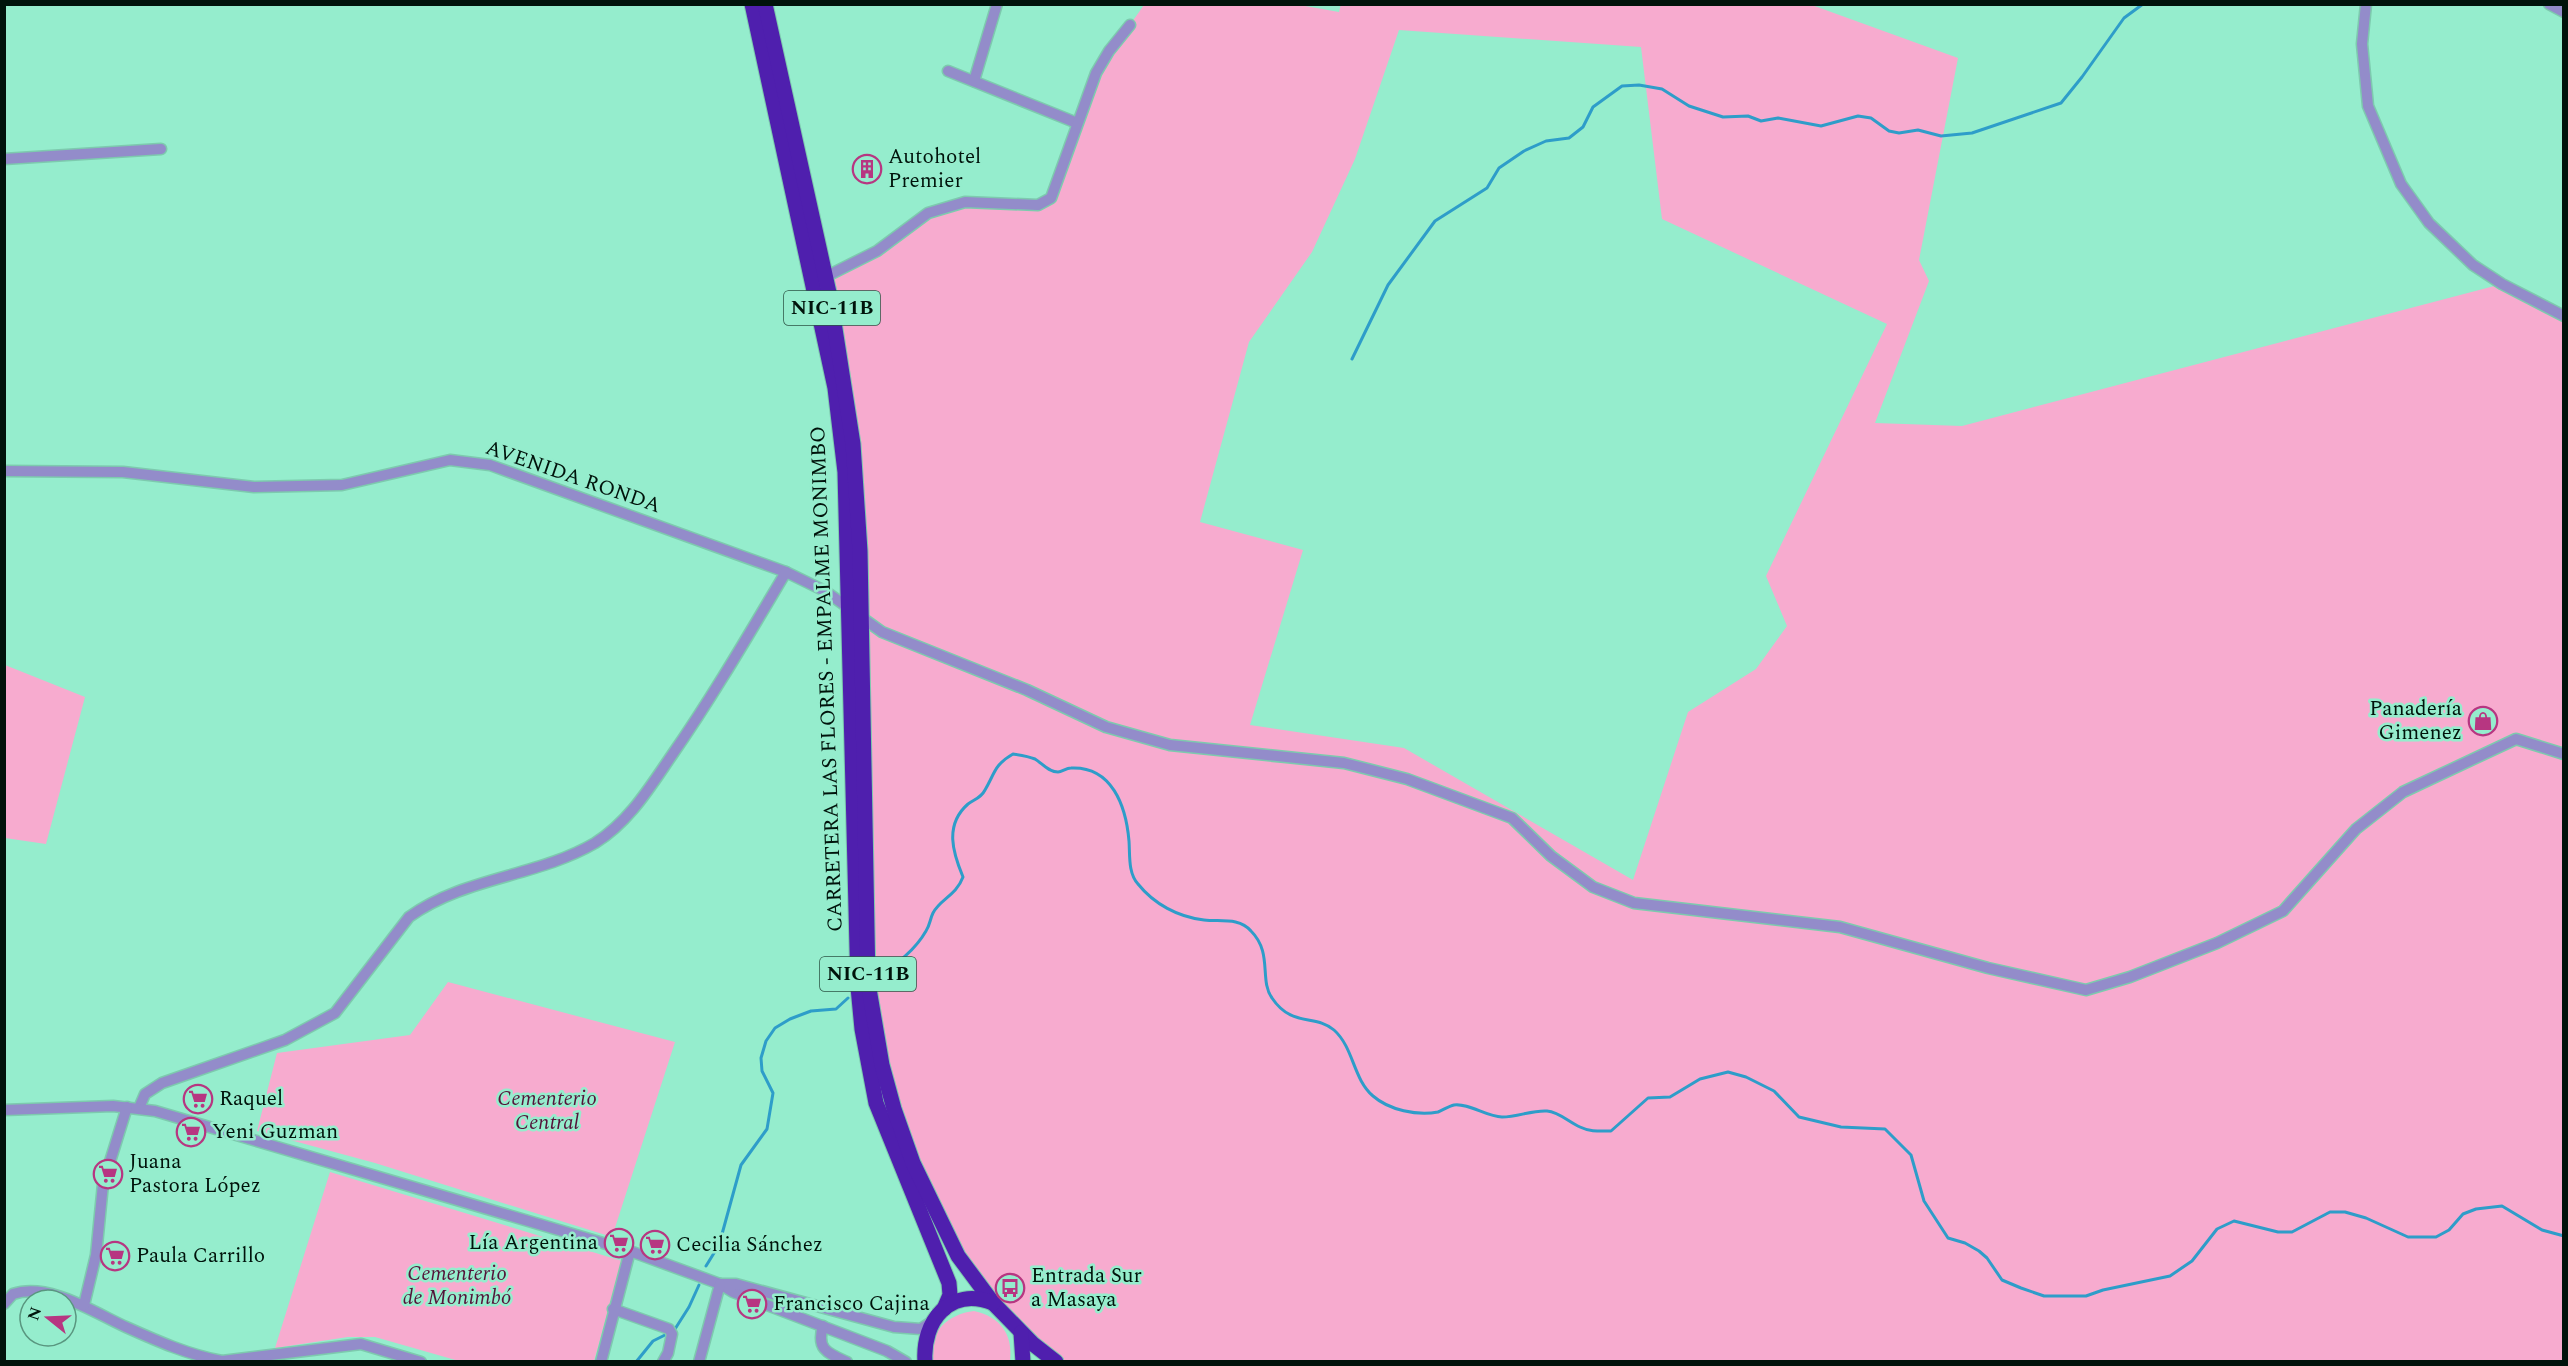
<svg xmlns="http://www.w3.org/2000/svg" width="2568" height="1366" viewBox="0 0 2568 1366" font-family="Spectral,serif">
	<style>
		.green { fill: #f7abcf; fill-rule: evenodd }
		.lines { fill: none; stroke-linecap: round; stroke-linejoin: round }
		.stream { stroke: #2e9dc9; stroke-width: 3 }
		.minor-casing { stroke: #7dcaae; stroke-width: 13 }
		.highway-casing { stroke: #7dcaae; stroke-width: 17 }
		.minor { stroke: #938cca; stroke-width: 10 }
		.highway { stroke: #4f1fae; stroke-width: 15 }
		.labels { text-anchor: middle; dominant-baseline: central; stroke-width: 5; stroke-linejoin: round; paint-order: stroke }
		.shield { fill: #95edcd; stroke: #2d5445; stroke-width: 1.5 }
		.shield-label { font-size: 20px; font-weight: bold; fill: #00130b }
		.poi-label { font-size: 21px; fill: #00130b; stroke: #95edcd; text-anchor: start }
		.street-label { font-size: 21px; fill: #00130b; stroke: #95edcd }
		.park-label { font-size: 21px; font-style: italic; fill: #541339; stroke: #95edcd }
	</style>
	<rect width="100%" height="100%" fill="#95edcd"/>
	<g class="green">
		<path d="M 1294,4 L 1339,12 L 1341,4 L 1809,4 L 1958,58 L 1919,260 L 1929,281 L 1875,423 L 1962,426 L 2502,284 L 2563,316 L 2563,1361 L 1056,1361 L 993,1303 L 913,1163 L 868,983 L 860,551 L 825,277 L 928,213 L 965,202 L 1015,205 L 1051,198 L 1096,73 L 1144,5 ZM 1399,30 L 1641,47 L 1662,219 L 1887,324 L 1766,576 L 1787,626 L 1756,669 L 1688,712 L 1633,880 L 1404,748 L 1250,725 L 1303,550 L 1200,522 L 1249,342 L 1312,252 L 1355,159 Z"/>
		<polygon points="5,665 85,697 46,844 5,838"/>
		<polygon points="448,982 675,1042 612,1237 375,1163 257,1131 277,1053 410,1035"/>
		<polygon points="330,1172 622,1261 594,1361 459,1361 375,1337 348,1337 275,1348"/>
		<path d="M 974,1311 C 1001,1317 1013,1335 1010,1361 L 933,1361 C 926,1333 948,1314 974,1311 Z"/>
	</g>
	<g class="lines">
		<g class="stream">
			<polyline points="1352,359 1388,285 1435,221 1487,188 1499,168 1524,151 1546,141 1569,138 1583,127 1593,107 1622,86 1639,85 1662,89 1689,106 1723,117 1748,116 1761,121 1778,118 1821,126 1858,116 1871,118 1889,131 1899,133 1918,130 1941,136 1972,133 2061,103 2082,77 2124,18 2143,4"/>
			<path d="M 874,978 C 895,966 914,952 926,931 C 930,925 930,919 933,913 C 940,899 956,896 963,877 C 953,853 944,825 968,804 C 975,799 981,798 985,790 C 995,773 994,765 1013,754 C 1020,755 1028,756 1035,759 C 1042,763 1048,772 1058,772 C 1062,772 1066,768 1071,768 C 1112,766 1126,806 1129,841 C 1130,855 1128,873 1138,884 C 1154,904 1178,917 1204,920 C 1220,922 1239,917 1251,931 C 1273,953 1259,980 1272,998 C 1292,1028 1316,1014 1334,1030 C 1354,1048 1353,1079 1373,1096 C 1389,1110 1417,1116 1438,1112 C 1443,1110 1449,1106 1454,1105 C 1469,1103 1487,1117 1502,1117 C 1518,1117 1532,1110 1547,1111 C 1559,1112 1569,1122 1580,1127 C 1590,1132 1600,1131 1611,1131 L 1648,1098 L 1670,1097 L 1700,1079 L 1728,1072 L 1746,1077 L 1774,1091 L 1799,1117 L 1841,1127 L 1885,1129 L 1911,1155 L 1924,1201 L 1948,1238 L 1965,1243 L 1979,1251 L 1987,1258 L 2002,1280 L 2021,1288 L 2044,1296 L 2086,1296 L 2103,1290 L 2170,1276 L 2192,1261 L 2217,1229 L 2234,1221 L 2278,1232 L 2292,1232 L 2330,1212 L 2345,1212 L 2366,1218 L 2408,1237 L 2436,1237 L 2449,1230 L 2463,1214 L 2476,1209 L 2502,1206 L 2542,1230 L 2564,1236"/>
			<polyline points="706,1266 719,1245 741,1165 767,1129 773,1093 762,1071 761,1058 766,1041 775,1028 790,1019 811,1011 836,1009 848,998"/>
			<polyline points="675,1329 689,1307 699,1285"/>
			<polyline points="636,1362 653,1341 669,1333"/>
		</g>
		<g class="minor-casing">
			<g id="minor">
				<polyline points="2366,4 2362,44 2368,106 2401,184 2429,223 2473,265 2502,284 2564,316"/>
				<polyline points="2549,4 2564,12"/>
				<polyline points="948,71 1077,123"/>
				<polyline points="974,81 997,4"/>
				<polyline points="4,159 161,149"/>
				<polyline points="825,277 877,251 928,213 965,202 1038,205 1051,198 1096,73 1109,51 1130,25"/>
				<polyline points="4,471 123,472 254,487 342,485 450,460 490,465 786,572 825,591 882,632 1027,690 1106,727 1170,745 1344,763 1407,779 1512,818 1551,856 1593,887 1634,903 1840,927 1988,968 2086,990 2130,977 2217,943 2283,911 2356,829 2403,792 2516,739 2564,754"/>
				<path d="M 139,1108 L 145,1094 L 162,1083 L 285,1040 L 335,1013 L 409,917 C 464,877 537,877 595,843 C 629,822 650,787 672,755 C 713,696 749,634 786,572"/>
				<polyline points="4,1110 113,1106 155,1111 630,1251 720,1284 733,1292 887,1351 906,1362"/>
				<polyline points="720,1284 736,1284 894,1327 921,1329 933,1321"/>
				<path d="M 4,1304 L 13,1294 C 49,1282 95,1313 126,1327 C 157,1341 189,1355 222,1361 L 361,1344 L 421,1362"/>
				<polyline points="84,1305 96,1255 103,1184 127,1107"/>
				<polyline points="613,1309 669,1329 672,1334 668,1353 663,1362"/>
				<path d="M 823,1326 C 816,1349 827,1353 847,1362"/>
				<polyline points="601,1362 630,1251"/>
				<polyline points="699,1362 720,1284"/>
			</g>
		</g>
		<g class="highway-casing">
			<g id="highway">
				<polyline points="752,4 835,388 845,472 858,987 862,1029 876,1103 949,1283 950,1295 944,1309"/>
				<polyline points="765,4 830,297 853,444 860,551 868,983 882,1065 894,1109 913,1163 958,1256 993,1303 1033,1344 1056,1362"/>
				<polyline points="1021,1333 1023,1362"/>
				<path d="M 925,1362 C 922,1321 950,1286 993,1303"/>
			</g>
		</g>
		<use href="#minor" class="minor"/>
		<use href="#highway" class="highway"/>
	</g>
	<defs>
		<g id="building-ring" transform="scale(1.5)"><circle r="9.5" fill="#95edcd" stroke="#b73681" stroke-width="1.5"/><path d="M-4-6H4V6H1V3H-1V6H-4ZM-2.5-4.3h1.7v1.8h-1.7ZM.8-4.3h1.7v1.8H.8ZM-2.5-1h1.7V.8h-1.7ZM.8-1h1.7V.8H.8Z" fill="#b73681"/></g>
		<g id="shop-ring" transform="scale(1.5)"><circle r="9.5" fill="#95edcd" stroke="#b73681" stroke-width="1.5"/><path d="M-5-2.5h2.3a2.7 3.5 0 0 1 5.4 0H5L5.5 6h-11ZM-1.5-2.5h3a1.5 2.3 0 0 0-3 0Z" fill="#b73681"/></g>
		<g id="supermarket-ring" transform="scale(1.5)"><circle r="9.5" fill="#95edcd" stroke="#b73681" stroke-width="1.5"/><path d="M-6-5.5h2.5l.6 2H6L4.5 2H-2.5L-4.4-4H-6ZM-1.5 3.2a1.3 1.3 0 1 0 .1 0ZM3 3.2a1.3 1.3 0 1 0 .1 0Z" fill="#b73681"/></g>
		<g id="bus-ring" transform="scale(1.5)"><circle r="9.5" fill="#95edcd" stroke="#b73681" stroke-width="1.5"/><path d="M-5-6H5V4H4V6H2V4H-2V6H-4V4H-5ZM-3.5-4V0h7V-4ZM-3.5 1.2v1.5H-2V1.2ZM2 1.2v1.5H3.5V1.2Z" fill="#b73681"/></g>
	</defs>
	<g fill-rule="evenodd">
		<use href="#building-ring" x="867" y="169"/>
		<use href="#shop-ring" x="2483" y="721"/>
		<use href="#supermarket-ring" x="198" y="1099"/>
		<use href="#supermarket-ring" x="191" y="1132"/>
		<use href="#supermarket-ring" x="108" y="1174"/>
		<use href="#supermarket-ring" x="619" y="1243"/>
		<use href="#supermarket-ring" x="655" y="1245"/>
		<use href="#supermarket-ring" x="115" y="1256"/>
		<use href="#bus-ring" x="1010" y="1288"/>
		<use href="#supermarket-ring" x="752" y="1304"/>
	</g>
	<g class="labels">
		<g class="shield">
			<rect x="784" y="291" width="96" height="34" rx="4.5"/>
			<rect x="820" y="957" width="96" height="34" rx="4.5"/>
		</g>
		<g class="shield-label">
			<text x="832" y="308">NIC-11B</text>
			<text x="868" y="974">NIC-11B</text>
		</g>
		<g class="poi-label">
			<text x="888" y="157">Autohotel<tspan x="888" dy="24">Premier</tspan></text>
			<text x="2462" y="709" text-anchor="end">Panadería<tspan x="2462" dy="24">Gimenez</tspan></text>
			<text x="219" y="1099">Raquel</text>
			<text x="212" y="1132">Yeni Guzman</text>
			<text x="129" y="1162">Juana<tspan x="129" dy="24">Pastora López</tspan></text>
			<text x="598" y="1243" text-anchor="end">Lía Argentina</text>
			<text x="676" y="1245">Cecilia Sánchez</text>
			<text x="136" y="1256">Paula Carrillo</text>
			<text x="1031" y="1276">Entrada Sur<tspan x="1031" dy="24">a Masaya</tspan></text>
			<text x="773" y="1304">Francisco Cajina</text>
		</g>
		<g class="street-label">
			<text transform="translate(573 477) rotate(19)">AVENIDA RONDA</text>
			<text transform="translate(827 679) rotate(-92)">CARRETERA LAS FLORES - EMPALME MONIMBO</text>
		</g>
		<g class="park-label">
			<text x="547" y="1099">Cementerio<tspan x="547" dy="24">Central</tspan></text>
			<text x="457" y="1274">Cementerio<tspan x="457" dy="24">de Monimbó</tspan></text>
		</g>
	</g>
	<rect width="2568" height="1366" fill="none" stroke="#00130b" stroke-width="12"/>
	<g transform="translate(48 1318) rotate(288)"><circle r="28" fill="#95edcd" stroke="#59967f" stroke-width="1.5"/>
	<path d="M0-4.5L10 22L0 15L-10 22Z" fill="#b73681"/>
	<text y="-9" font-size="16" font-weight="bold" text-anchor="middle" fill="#00130b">N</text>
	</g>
</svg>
